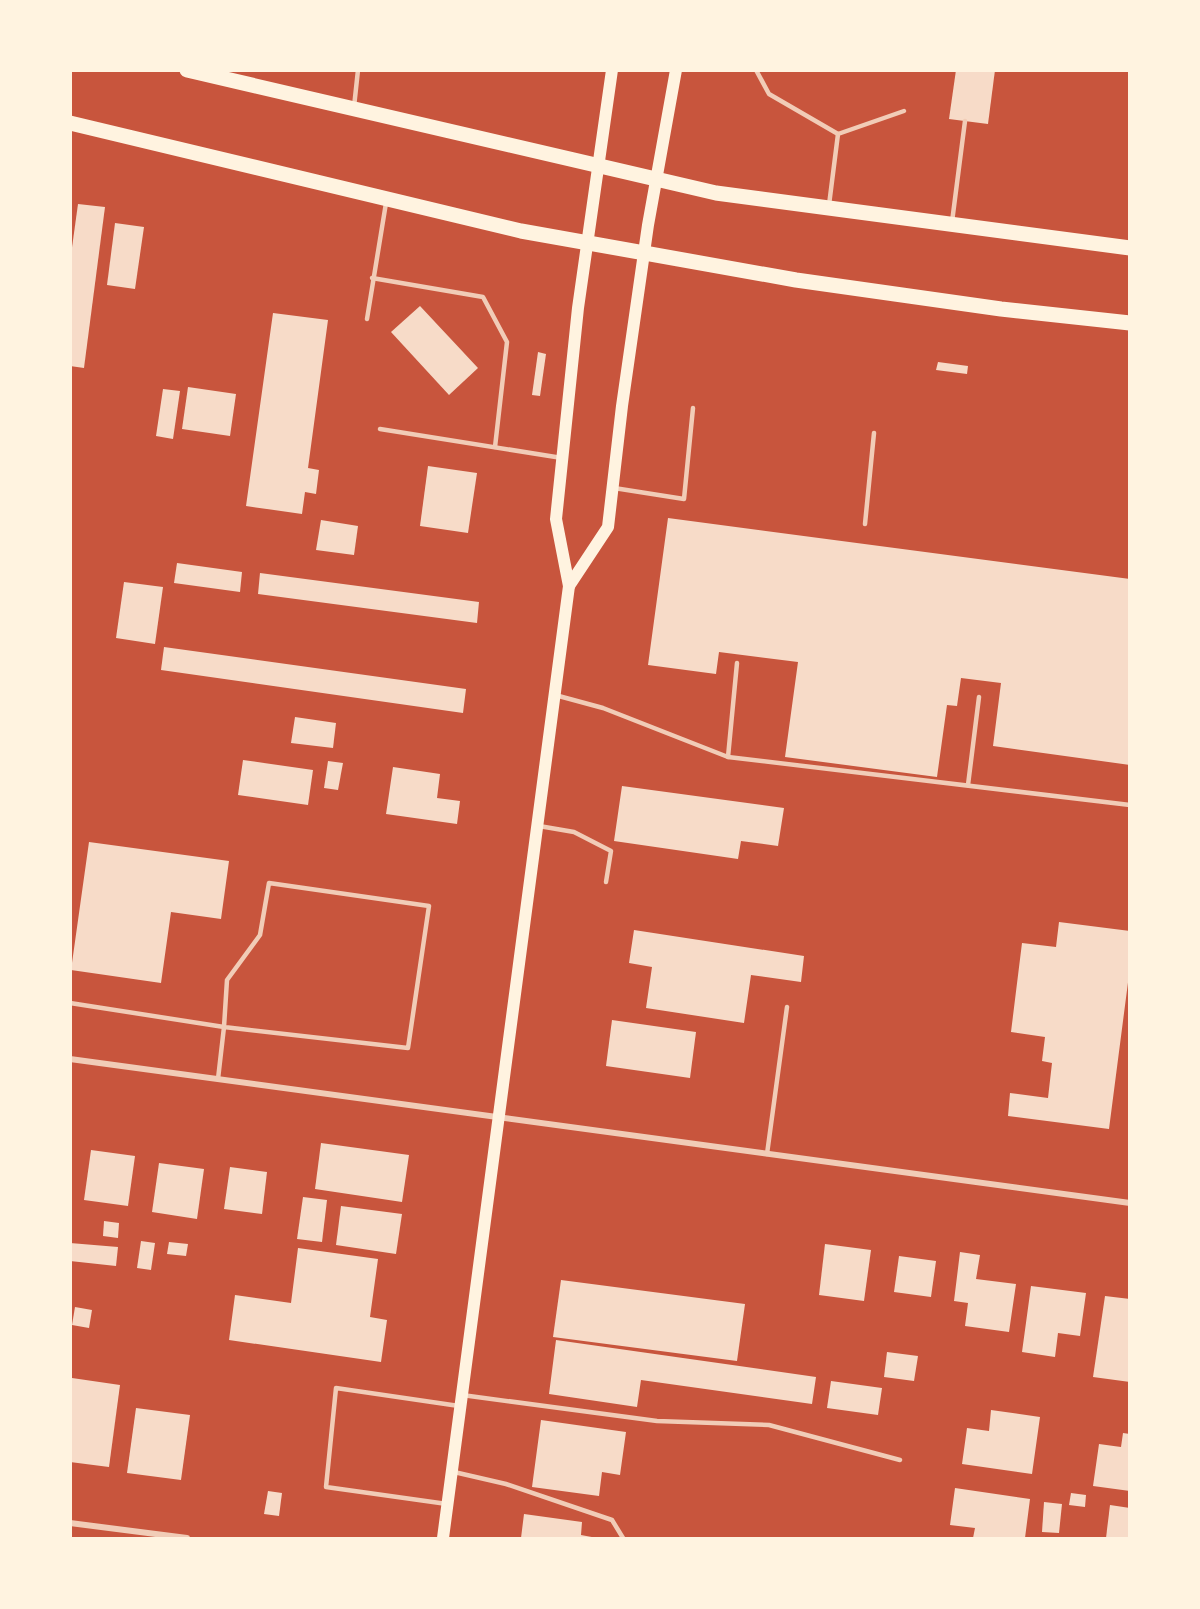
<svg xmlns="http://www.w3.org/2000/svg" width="1200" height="1609" viewBox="0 0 1200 1609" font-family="Lato,sans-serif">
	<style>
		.building { fill: #f7dbc8 }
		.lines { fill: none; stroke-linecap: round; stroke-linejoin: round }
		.service { stroke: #f1ccb7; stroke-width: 4.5 }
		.minor { stroke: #f1ccb7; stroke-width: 6 }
		.secondary { stroke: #fff3e0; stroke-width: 12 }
		.primary { stroke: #fff3e0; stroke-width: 15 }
	</style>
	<rect width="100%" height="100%" fill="#c8553d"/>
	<g class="building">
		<polygon points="956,70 995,70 988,124 949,119"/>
		<polygon points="78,204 105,207 84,368 70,366 70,262"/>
		<polygon points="115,223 144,227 135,289 107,285"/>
		<polygon points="420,306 478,368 449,395 391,332"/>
		<polygon points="273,313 328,320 308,468 319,470 316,494 305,492 302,514 246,506"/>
		<polygon points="538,352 546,354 540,396 532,395"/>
		<polygon points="938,362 968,366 967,374 936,370"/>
		<polygon points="188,387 236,394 230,436 182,429"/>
		<polygon points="163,389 180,391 173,439 156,436"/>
		<polygon points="428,466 477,473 468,533 420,526"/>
		<polygon points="668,518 1130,579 1130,765 993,746 1001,683 961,678 957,706 947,705 937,777 785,757 798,662 719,652 716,674 648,665"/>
		<polygon points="321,520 358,526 354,555 316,550"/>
		<polygon points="177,563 242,572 240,592 174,583"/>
		<polygon points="260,573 479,602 477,623 258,594"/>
		<polygon points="124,582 163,587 155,644 116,638"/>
		<polygon points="164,647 466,689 463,713 161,670"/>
		<polygon points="295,717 336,723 333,748 291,743"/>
		<polygon points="243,760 313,770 308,805 238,795"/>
		<polygon points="328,761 343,763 338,790 324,788"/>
		<polygon points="393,767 440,774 437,798 460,801 457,824 386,814"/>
		<polygon points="622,786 784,808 778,846 741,841 738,859 614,841"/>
		<polygon points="89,842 229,861 221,919 171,912 161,983 71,970"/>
		<polygon points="1059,922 1130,931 1130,967 1109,1129 1008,1116 1010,1093 1048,1098 1052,1063 1042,1061 1045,1037 1011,1032 1022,943 1056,947"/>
		<polygon points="634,930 804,956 801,982 751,975 744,1023 646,1008 652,967 629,963"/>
		<polygon points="612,1020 696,1032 690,1078 606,1066"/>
		<polygon points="321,1143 409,1155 402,1202 315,1189"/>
		<polygon points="91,1150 135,1156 128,1206 84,1200"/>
		<polygon points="159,1163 204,1169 197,1219 152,1212"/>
		<polygon points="230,1167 267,1172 262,1214 224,1209"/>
		<polygon points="303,1197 327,1200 322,1242 297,1239"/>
		<polygon points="341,1206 402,1214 396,1254 336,1245"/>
		<polygon points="104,1221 119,1223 118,1238 103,1236"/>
		<polygon points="141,1241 155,1243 151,1270 137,1268"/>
		<polygon points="169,1242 188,1244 186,1256 167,1254"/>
		<polygon points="70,1243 118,1247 116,1266 70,1261"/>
		<polygon points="825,1244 871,1250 864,1301 819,1295"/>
		<polygon points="298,1248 378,1259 370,1317 387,1320 381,1362 229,1340 235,1295 291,1303"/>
		<polygon points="960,1252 980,1255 976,1279 1016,1284 1009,1332 965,1326 968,1303 954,1301"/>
		<polygon points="899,1256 936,1261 931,1297 894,1292"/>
		<polygon points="561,1280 745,1304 737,1361 553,1337"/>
		<polygon points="1031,1286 1086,1293 1080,1336 1058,1333 1055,1357 1022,1352"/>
		<polygon points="1105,1296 1130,1299 1130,1382 1093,1377"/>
		<polygon points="75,1307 92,1310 89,1328 72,1325"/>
		<polygon points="556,1340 816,1377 812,1404 641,1380 637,1407 549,1394"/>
		<polygon points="887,1352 918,1356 914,1381 884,1377"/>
		<polygon points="72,1378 120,1385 109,1467 70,1462 70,1391"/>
		<polygon points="831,1381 882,1388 878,1415 827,1408"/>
		<polygon points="136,1408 190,1415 181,1480 127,1473"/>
		<polygon points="991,1410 1040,1417 1032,1474 962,1464 967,1428 989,1431"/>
		<polygon points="541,1420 626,1432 620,1475 602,1472 599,1496 532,1487"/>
		<polygon points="1123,1433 1130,1434 1130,1491 1093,1486 1099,1444 1121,1447"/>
		<polygon points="955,1488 1030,1499 1025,1538 973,1538 975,1528 950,1525"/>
		<polygon points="268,1491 282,1493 279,1516 264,1514"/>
		<polygon points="1071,1493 1086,1495 1085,1507 1069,1505"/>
		<polygon points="1044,1502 1062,1504 1059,1533 1042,1532"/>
		<polygon points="1110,1505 1130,1508 1130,1538 1106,1538"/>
		<polygon points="524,1514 582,1522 581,1535 597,1538 521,1538"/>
	</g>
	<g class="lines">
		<g class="service">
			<polyline points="756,70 769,94 838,134"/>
			<polyline points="354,107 358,70"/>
			<polyline points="829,205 838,134 904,111"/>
			<polyline points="952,222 965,121"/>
			<polyline points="372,278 483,297 507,342 495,447"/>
			<polyline points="367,319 386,203"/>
			<polyline points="380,429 562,458"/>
			<polyline points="614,488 684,499 693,408"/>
			<polyline points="865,524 874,433"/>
			<polyline points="555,695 603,708 728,757 1130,805"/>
			<polyline points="728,757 737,663"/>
			<polyline points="968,785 979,697"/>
			<polyline points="539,826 574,832 611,851 606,882"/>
			<polygon points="269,883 429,906 408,1048 224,1027 227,980 260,935"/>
			<polyline points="70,1003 224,1027 218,1079"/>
			<polyline points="767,1154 787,1007"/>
			<polyline points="462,1395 657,1421 769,1425 900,1460"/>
			<polyline points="454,1472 506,1484 612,1520 623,1538"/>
			<polyline points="447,1504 326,1487 336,1388 459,1406"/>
		</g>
		<g class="minor">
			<polyline points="70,1059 1130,1203"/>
			<polyline points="70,1523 187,1538"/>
		</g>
		<g class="secondary">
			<polyline points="569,586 608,527 622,406 648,225 676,70"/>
			<polyline points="443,1538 569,586 556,519 578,308 612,70"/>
		</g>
		<g class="primary">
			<polyline points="187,70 716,193 1130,248"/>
			<polyline points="70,123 521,231 796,280 1001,309 1130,323"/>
		</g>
	</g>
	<rect width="1200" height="1609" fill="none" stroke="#fff3e0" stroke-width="144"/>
</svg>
